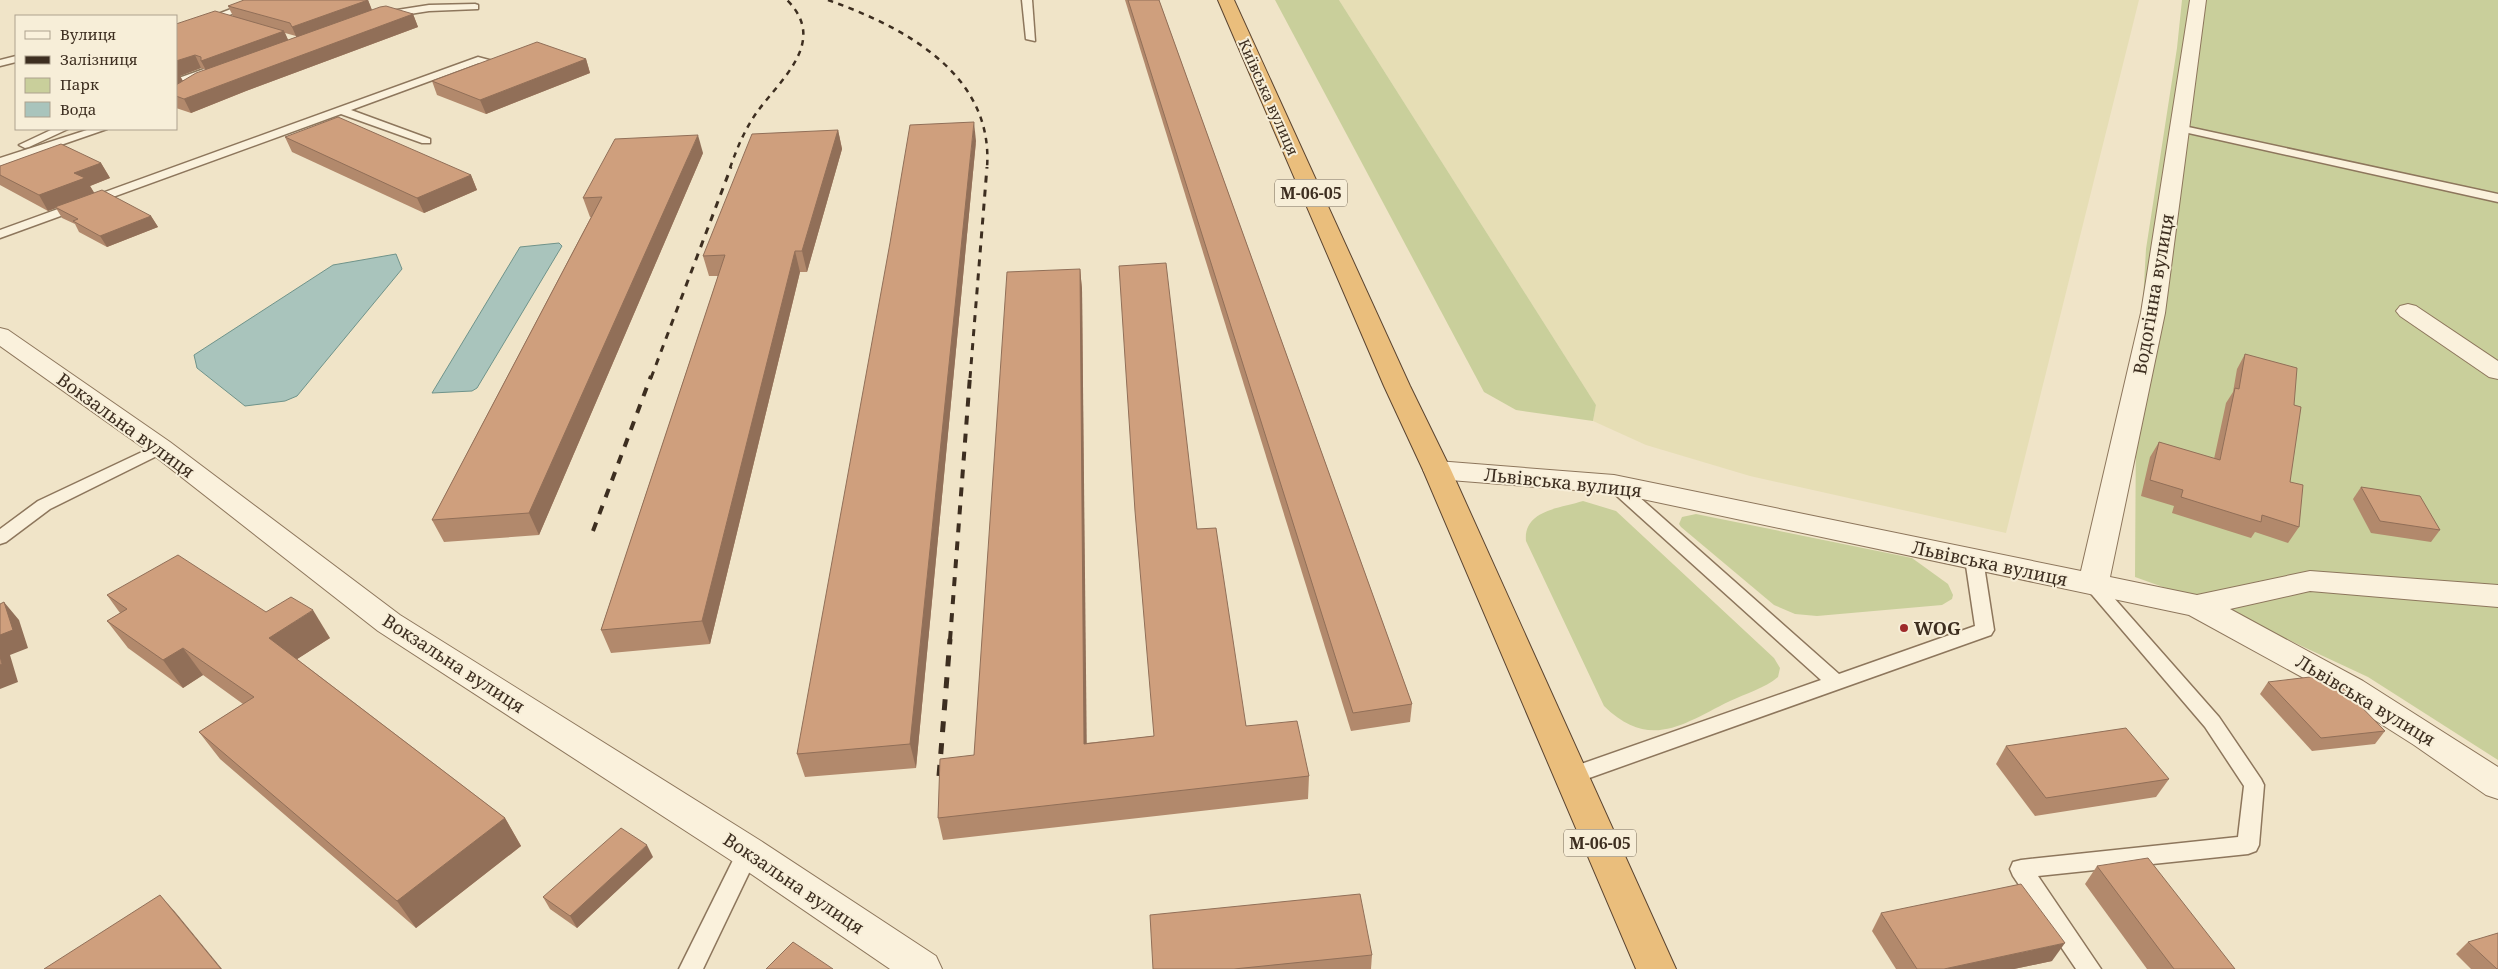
<svg xmlns="http://www.w3.org/2000/svg" width="2498" height="969" viewBox="0 0 2498 969" font-family="'Noto Serif',serif">
	<style>
		.farmland { fill: #e6deb5 }
		.green { fill: #c9cf9b }
		.water { fill: #a9c4bc; stroke: #6f938a }
		.lines { fill: none; stroke-linecap: round; stroke-linejoin: round }
		.service-casing { stroke: #8d765c; stroke-width: 3 }
		.minor-casing { stroke: #8d765c; stroke-width: 2 }
		.trunk-casing { stroke: #5b4430; stroke-width: 2 }
		.service { fill: #faf1dc; fill-rule: evenodd }
		.minor { fill: #faf1dc; fill-rule: evenodd }
		.trunk { fill: #eabe7c; fill-rule: evenodd }
		.rail-far3 { stroke: #3d2e20; stroke-width: 2.5; stroke-dasharray: 5.5 5.5; stroke-linecap: butt }
		.rail-far2 { stroke: #3d2e20; stroke-width: 3; stroke-dasharray: 7 7; stroke-linecap: butt }
		.rail-far1 { stroke: #3d2e20; stroke-width: 4; stroke-dasharray: 9 9; stroke-linecap: butt }
		.rail { stroke: #3d2e20; stroke-width: 5; stroke-dasharray: 11 11; stroke-linecap: butt }
		.wall { fill: #b2896c; fill-rule: evenodd }
		.shaded-wall { fill: #916f58 }
		.building { fill: #cf9f7d; stroke: #916f58 }
		.poi-dot { fill: #9e2a2b; stroke: #f7eed8; stroke-width: 2 }
		.labels { text-anchor: middle; dominant-baseline: central; stroke-width: 4; stroke-linejoin: round; paint-order: stroke }
		.far-street-label { font-size: 15px; fill: #3d2e20; stroke: #f7eed8 }
		.shield { fill: #f7eed8; stroke: #756857; stroke-width: 1 }
		.shield-label { font-size: 16px; font-weight: bold; fill: #3d2e20 }
		.street-label { font-size: 18px; fill: #3d2e20; stroke: #f7eed8 }
		.poi-label { font-size: 18px; font-weight: bold; fill: #3d2e20; stroke: #f7eed8; text-anchor: start }
	</style>
	<rect width="100%" height="100%" fill="#f0e4c8"/>
	<polygon class="farmland" points="1339,0 2139,0 2006,533 1750,476 1646,445 1593,421 1596,405"/>
	<g class="green">
		<polygon points="1275,0 1339,0 1596,405 1593,421 1516,410 1484,392"/>
		<polygon points="2182,0 2498,0 2498,760 2368,677 2216,606 2135,577 2136,421 2146,249 2177,48"/>
		<path d="M 1583,501 L 1616,511 L 1774,658 L 1780,668 L 1778,677 C 1765,688 1745,694 1730,701 C 1683,724 1650,751 1604,706 L 1526,541 C 1523,510 1561,508 1583,501 Z"/>
		<polygon points="1696,514 1912,558 1948,584 1953,595 1952,599 1942,605 1817,616 1795,614 1774,605 1681,527 1679,524 1682,517"/>
	</g>
	<g class="water">
		<polygon points="559,243 562,246 477,388 472,391 432,393 520,247"/>
		<polygon points="396,254 402,269 297,396 285,401 245,406 197,368 194,355 333,265"/>
	</g>
	<g class="lines">
		<g class="service-casing">
			<g id="service">
				<polygon points="254,0 268,0 224,17 227,20 225,22 208,18"/>
				<polygon points="1022,0 1032,0 1035,41 1026,39"/>
				<polygon points="475,4 478,5 478,9 429,11 384,18 379,15 384,12 429,5"/>
				<polygon points="16,56 16,62 0,66 0,60"/>
				<polygon points="478,57 504,64 499,67 479,63 351,110 430,139 430,143 422,143 341,114 0,238 0,230"/>
				<polygon points="207,68 211,69 211,73 176,86 176,79"/>
				<polygon points="2179,125 2498,194 2498,202 2175,130 2175,126"/>
				<polygon points="53,129 68,129 29,147 25,148 19,145"/>
				<polygon points="90,129 107,129 0,166 0,158"/>
				<polygon points="161,443 169,448 167,451 50,509 6,542 0,544 0,529 38,501"/>
				<polygon points="1614,479 1620,480 1839,674 1975,626 1965,559 1968,555 1980,555 1983,559 1994,630 1991,635 1578,782 1571,784 1564,782 1561,776 1564,770 1821,680 1608,488 1606,484 1608,480"/>
				<polygon points="2093,579 2099,581 2219,717 2261,779 2264,785 2259,845 2256,851 2248,854 2038,876 2101,969 2076,969 2013,876 2010,869 2013,862 2021,860 2238,837 2244,786 2205,727 2087,589 2084,585 2087,581"/>
				<polygon points="748,843 756,846 759,852 703,969 679,969 740,846"/>
			</g>
		</g>
		<g class="minor-casing">
			<g id="minor">
				<polygon points="2190,0 2206,0 2165,313 2110,577 2197,595 2310,571 2498,585 2498,607 2310,591 2230,609 2363,681 2498,767 2498,799 2486,795 2414,745 2340,698 2189,615 1614,493 1437,479 1427,476 1423,470 1427,464 1437,461 1614,475 2081,571 2141,313"/>
				<polygon points="2408,304 2416,306 2498,361 2498,379 2489,377 2400,316 2396,311 2400,306"/>
				<polygon points="0,328 8,330 170,442 400,615 761,841 936,956 942,969 890,969 735,863 378,631 152,454 0,346"/>
			</g>
		</g>
		<g class="trunk-casing">
			<polygon id="trunk" points="1218,0 1234,0 1410,386 1451,470 1676,969 1636,969 1423,470 1384,386"/>
		</g>
		<use href="#service" class="service"/>
		<use href="#minor" class="minor"/>
		<use href="#trunk" class="trunk"/>
		<g class="rail-far3">
			<path d="M 828,0 C 904,27 994,74 987,168"/>
			<path d="M 730,168 C 737,148 745,129 757,112 C 782,78 828,41 787,0"/>
		</g>
		<g class="rail-far2">
			<polyline points="651,378 731,167"/>
			<polyline points="970,378 987,167"/>
		</g>
		<g class="rail-far1">
			<polyline points="593,531 651,376"/>
			<polyline points="950,640 970,376"/>
		</g>
		<polyline class="rail" points="939,776 950,639"/>
	</g>
	<g class="wall">
		<path d="M 368,0 L 372,10 L 413,14 L 418,27 L 246,91 L 191,113 L 176,108 L 176,24 L 233,16 L 228,6 ZM 285,33 L 296,36 L 296,37 L 288,40 ZM 201,68 L 206,70 L 183,81 L 180,76 Z"/>
		<polygon points="1125,0 1159,0 1412,704 1410,722 1351,731"/>
		<polygon points="586,59 590,73 486,114 437,95 432,81"/>
		<polygon points="838,130 842,149 807,272 800,272 710,644 611,653 601,630 718,276 709,276 703,256"/>
		<polygon points="285,137 471,175 477,190 424,213 292,152"/>
		<polygon points="976,141 916,768 805,777 797,754"/>
		<polygon points="703,153 539,535 444,542 432,520 591,217 590,217 583,198"/>
		<polygon points="101,163 110,178 90,186 94,193 151,216 158,227 107,247 79,232 75,224 62,218 56,208 48,211 0,185 0,166"/>
		<polygon points="1080,269 1082,289 1086,743 1154,736 1197,529 1246,726 1309,776 1308,799 943,840 938,818 974,755"/>
		<polygon points="2245,354 2294,405 2290,482 2299,527 2288,543 2255,532 2251,538 2172,513 2174,506 2141,496 2150,457 2159,442 2214,459 2226,403 2233,392 2237,369"/>
		<polygon points="2361,487 2440,530 2431,542 2371,533 2353,499"/>
		<polygon points="107,595 266,612 330,638 297,659 505,818 521,846 416,928 220,759 199,732 243,704 203,675 183,688 128,648 107,621 120,613"/>
		<polygon points="2268,682 2385,731 2375,744 2312,751 2260,694"/>
		<polygon points="2006,746 2169,779 2156,797 2035,816 1996,764"/>
		<polygon points="653,857 577,928 550,909 543,897"/>
		<polygon points="2097,866 2235,969 2147,969 2085,884"/>
		<polygon points="1881,913 2052,961 2014,969 1896,969 1872,931"/>
		<polygon points="2468,942 2498,969 2471,969 2456,954"/>
		<polygon points="1372,955 1371,969 1153,969"/>
	</g>
	<g class="shaded-wall">
		<polygon points="368,0 373,13 298,41 292,27"/>
		<polygon points="413,14 418,27 246,91 191,113 184,99 240,78"/>
		<polygon points="284,31 290,44 208,74 201,61"/>
		<polygon points="195,55 201,68 180,76 185,85 176,91 176,61"/>
		<polygon points="586,59 590,73 486,114 480,100"/>
		<polygon points="974,122 976,141 916,768 910,744"/>
		<polygon points="838,130 842,149 807,272 802,251"/>
		<polygon points="698,135 703,153 539,535 529,513"/>
		<polygon points="101,163 110,178 90,186 95,194 55,207 56,208 48,211 39,195 74,173"/>
		<polygon points="471,175 477,190 424,213 417,198"/>
		<polygon points="151,216 158,227 107,247 100,236"/>
		<polygon points="795,251 800,272 710,644 702,621"/>
		<polygon points="1080,269 1082,289 1087,766 1084,744"/>
		<polygon points="4,602 19,620 28,648 10,655 18,682 0,689 0,635"/>
		<polygon points="313,610 330,638 288,665 269,638"/>
		<polygon points="183,648 203,675 183,688 163,660"/>
		<polygon points="505,818 521,846 416,928 397,901"/>
		<polygon points="647,845 653,857 577,928 570,916"/>
		<polygon points="160,895 176,913 222,969 221,969"/>
		<polygon points="2065,943 2052,961 2014,969 1944,969"/>
	</g>
	<g class="building">
		<polygon points="244,0 368,0 292,27 290,23 228,6"/>
		<polygon points="1128,0 1159,0 1412,704 1353,713"/>
		<polygon points="386,6 413,14 240,78 184,99 176,96 176,85 196,73 380,7"/>
		<polygon points="215,11 284,31 201,61 201,57 195,55 176,61 176,24"/>
		<polygon points="537,42 586,59 480,100 432,81"/>
		<polygon points="338,117 471,175 417,198 285,137"/>
		<polygon points="974,122 910,744 797,754 890,243 910,125"/>
		<polygon points="838,130 802,251 795,251 702,621 601,630 725,255 703,256 752,134"/>
		<polygon points="698,135 529,513 432,520 602,197 583,198 615,139"/>
		<polygon points="61,144 101,163 74,173 85,178 39,195 0,175 0,166"/>
		<polygon points="102,190 151,216 100,236 73,221 78,219 55,207"/>
		<polygon points="1166,263 1197,529 1216,528 1246,726 1297,721 1309,776 938,818 940,759 974,755 1007,272 1080,269 1084,744 1154,736 1135,511 1119,266"/>
		<polygon points="2245,354 2297,368 2294,405 2301,407 2290,482 2303,485 2299,527 2262,515 2261,522 2181,497 2183,490 2150,480 2159,442 2220,460 2235,388 2239,389"/>
		<polygon points="2361,487 2420,496 2440,530 2380,521"/>
		<polygon points="178,555 266,612 291,597 313,610 269,638 505,818 397,901 199,732 254,697 183,648 163,660 107,621 127,609 107,595"/>
		<polygon points="4,602 13,630 0,635 0,604"/>
		<polygon points="0,656 2,664 0,665"/>
		<polygon points="2327,675 2334,679 2385,731 2321,738 2268,682"/>
		<polygon points="2126,728 2169,779 2046,798 2006,746"/>
		<polygon points="621,828 647,845 570,916 543,897"/>
		<polygon points="2148,858 2235,969 2174,969 2097,866"/>
		<polygon points="2021,884 2065,943 1944,969 1917,969 1881,913"/>
		<polygon points="1360,894 1372,955 1234,969 1153,969 1150,915"/>
		<polygon points="160,895 221,969 44,969"/>
		<polygon points="2498,933 2498,969 2497,969 2468,942"/>
		<polygon points="793,942 833,969 766,969"/>
	</g>
	<circle class="poi-dot" cx="1904" cy="628" r="5"/>
	<g class="labels">
		<g class="far-street-label">
			<text transform="translate(1269 97) rotate(66)">Київська вулиця</text>
		</g>
		<g class="shield">
			<rect x="1275" y="179.5" width="72" height="27" rx="4"/>
			<rect x="1564" y="829.5" width="72" height="27" rx="4"/>
		</g>
		<g class="shield-label">
			<text x="1311" y="193">М-06-05</text>
			<text x="1600" y="843">М-06-05</text>
		</g>
		<g class="street-label">
			<text transform="translate(2153 294) rotate(-80)">Водогінна вулиця</text>
			<text transform="translate(126 425) rotate(36)">Вокзальна вулиця</text>
			<text transform="translate(1563 482) rotate(6)">Львівська вулиця</text>
			<text transform="translate(1990 563) rotate(12)">Львівська вулиця</text>
			<text transform="translate(454 663) rotate(33)">Вокзальна вулиця</text>
			<text transform="translate(2366 700) rotate(31)">Львівська вулиця</text>
			<text transform="translate(794 883) rotate(34)">Вокзальна вулиця</text>
		</g>
		<g class="poi-label">
			<text x="1914" y="628">WOG</text>
		</g>
	</g>
	<rect x="15" y="15" width="162" height="115" fill="#f7eed8" stroke="#ada18e"/>
	<rect x="25" y="31" width="25" height="8" fill="#faf1dc" stroke="#ada18e"/>
	<text x="60" y="40" font-size="15" fill="#3d2e20">Вулиця</text>
	<rect x="25" y="56" width="25" height="8" fill="#3d2e20" stroke="#ada18e"/>
	<text x="60" y="65" font-size="15" fill="#3d2e20">Залізниця</text>
	<rect x="25" y="78" width="25" height="15" fill="#c9cf9b" stroke="#ada18e"/>
	<text x="60" y="90" font-size="15" fill="#3d2e20">Парк</text>
	<rect x="25" y="102" width="25" height="15" fill="#a9c4bc" stroke="#ada18e"/>
	<text x="60" y="115" font-size="15" fill="#3d2e20">Вода</text>
</svg>
